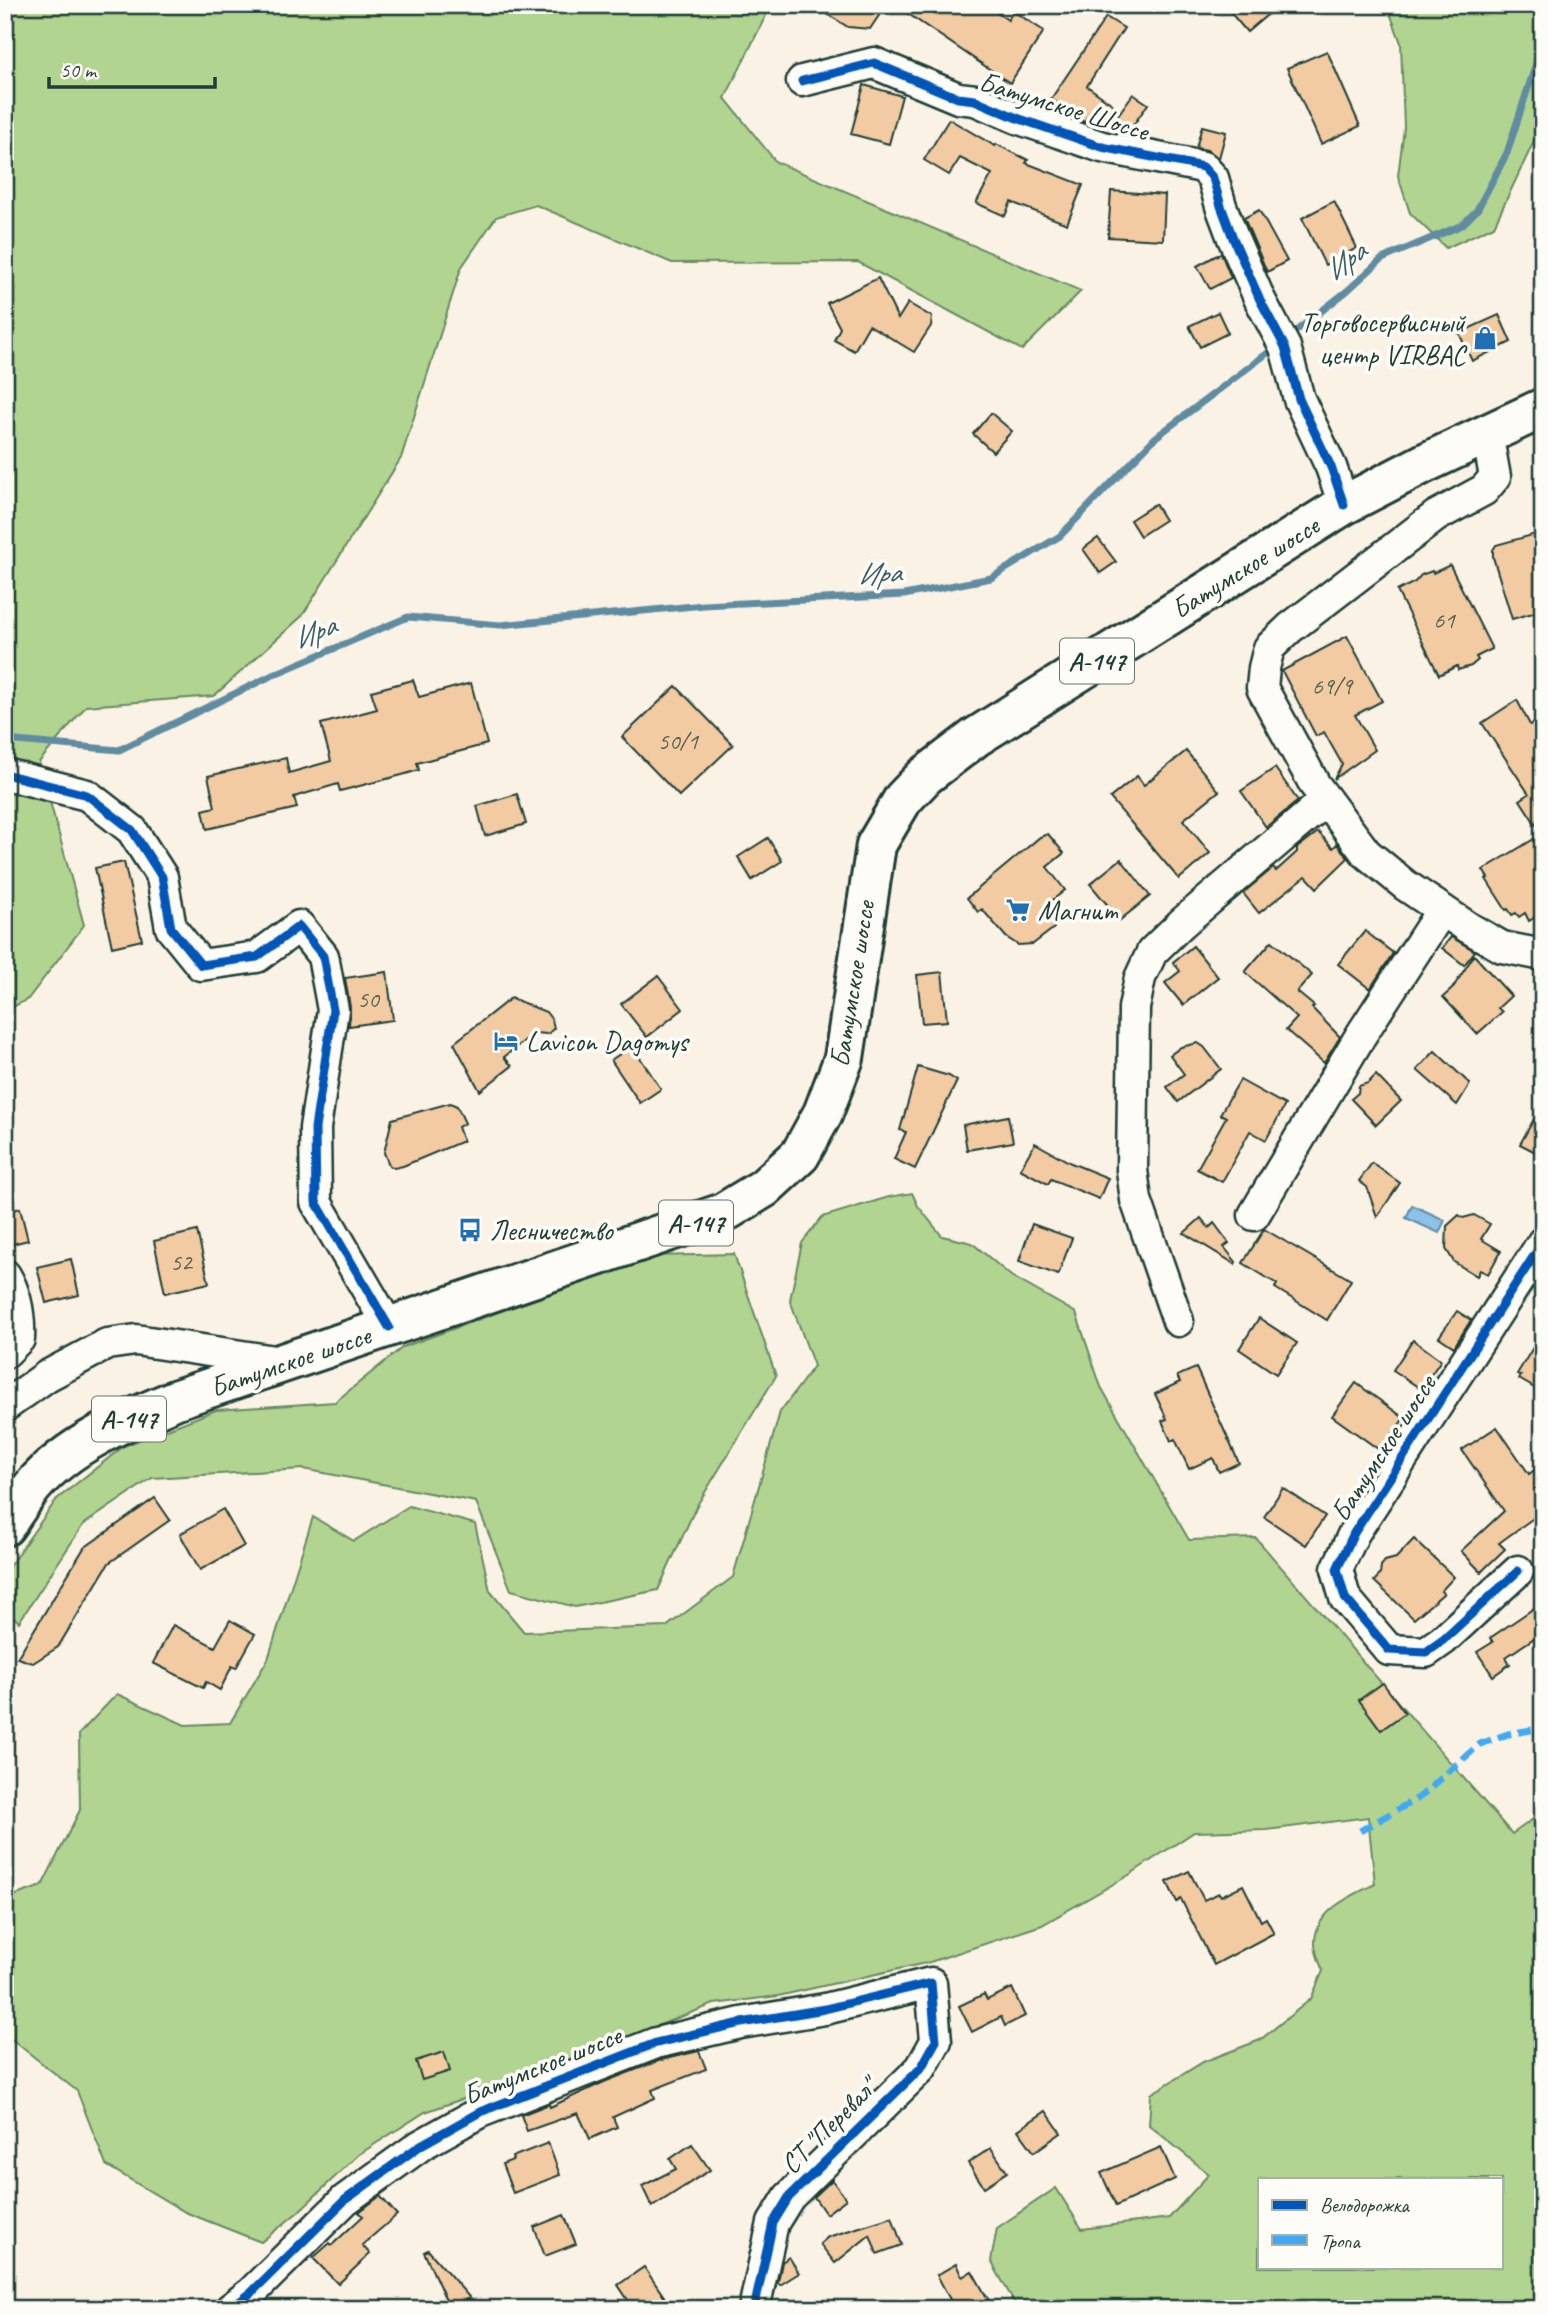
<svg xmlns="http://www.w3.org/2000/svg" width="1548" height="2314" viewBox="0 0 1548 2314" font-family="Caveat,sans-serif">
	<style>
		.green { fill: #b1d591; stroke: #688962; stroke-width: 2; fill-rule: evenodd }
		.water { fill: #8cc1ea; stroke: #608ca1; stroke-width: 2 }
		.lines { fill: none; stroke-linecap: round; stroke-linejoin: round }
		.stream { stroke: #608ca1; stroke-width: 7 }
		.building { fill: #f3cba3; stroke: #1f3d34; stroke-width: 2 }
		.minor-casing { stroke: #1f3d34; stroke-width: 35 }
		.highway-casing { stroke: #1f3d34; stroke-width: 44 }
		.minor { stroke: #fdfcf7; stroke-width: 30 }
		.highway { stroke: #fdfcf7; stroke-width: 38 }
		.quiet { stroke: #3fa9f5; stroke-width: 7; stroke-dasharray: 14 7; stroke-linecap: butt }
		.cycleway-casing { stroke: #fdfcf7; stroke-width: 13 }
		.cycleway { stroke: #0057b8; stroke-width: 9 }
		.labels { text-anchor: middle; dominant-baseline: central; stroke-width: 7; stroke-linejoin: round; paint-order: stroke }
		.number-label { font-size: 24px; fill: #546050 }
		.shield { fill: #fdfcf7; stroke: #62766e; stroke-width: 2 }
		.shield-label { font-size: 26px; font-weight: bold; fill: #1f3d34 }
		.street-label { font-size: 28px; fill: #1f3d34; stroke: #fdfcf7 }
		.poi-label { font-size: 28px; fill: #1f3d34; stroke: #fdfcf7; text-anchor: start }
		.water-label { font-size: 30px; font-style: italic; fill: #3a5e62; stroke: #fdfcf7 }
	</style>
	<rect width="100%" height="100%" fill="#fbf2e6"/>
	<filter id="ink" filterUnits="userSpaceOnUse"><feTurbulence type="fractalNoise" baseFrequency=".0143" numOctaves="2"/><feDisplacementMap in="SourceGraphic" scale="14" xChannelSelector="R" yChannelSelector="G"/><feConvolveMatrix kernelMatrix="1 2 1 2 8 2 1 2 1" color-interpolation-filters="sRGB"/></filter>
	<g filter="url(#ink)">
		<g class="green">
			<polygon points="5,5 771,5 725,98 776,162 1081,291 1022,350 858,262 672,263 536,205 496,217 461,268 401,458 302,616 214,696 86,706 39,762 84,925 28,999 5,1011"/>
			<polygon points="1387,5 1543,5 1543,122 1494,226 1446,248 1410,213 1398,176 1404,128 1401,43"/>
			<path d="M 912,1193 L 918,1206 L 942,1236 L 972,1243 L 1011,1276 L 1076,1313 L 1101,1387 L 1189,1540 L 1256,1538 L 1512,1834 L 1543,1812 L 1543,2309 L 1018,2309 L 991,2261 L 997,2228 L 1056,2188 L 1082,2229 L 1169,2218 L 1209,2174 L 1149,2125 L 1151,2094 L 1203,2062 L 1260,2040 L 1311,1999 L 1323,1971 C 1320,1963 1315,1953 1315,1944 C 1314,1911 1349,1897 1375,1884 L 1368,1817 L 1267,1830 L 1194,1832 L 1129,1875 L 1042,1925 L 930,1962 L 778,1996 L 714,2004 L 506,2084 L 425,2112 L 358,2155 L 297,2213 L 261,2242 L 185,2212 L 106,2165 L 77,2091 L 5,2034 L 5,1899 L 42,1886 L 80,1810 L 79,1734 L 117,1694 L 185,1725 L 230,1723 L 268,1659 L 313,1517 L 354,1541 L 409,1506 L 475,1524 L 490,1591 L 524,1632 L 666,1627 L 733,1577 L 780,1412 L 814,1366 L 790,1300 L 802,1243 L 822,1217 L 889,1197 ZM 1259,2179 L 1501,2179 L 1501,2267 L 1259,2267 Z"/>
			<polygon points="734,1254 776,1376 696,1507 658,1590 575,1607 511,1590 476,1502 303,1469 152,1478 83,1525 19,1622 5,1609 5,1572 57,1499 124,1446 216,1410 335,1402 403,1347 654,1256"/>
		</g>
		<polygon class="water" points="1412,1205 1445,1220 1439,1233 1406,1218"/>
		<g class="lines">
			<g class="stream">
				<polyline points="1287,338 1347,291 1382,259 1462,225 1477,210 1507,153 1543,42"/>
				<polyline points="5,740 119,750 277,673 408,617 500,625 704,605 904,595 991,578 1060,536 1156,437 1277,346"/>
			</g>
		</g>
		<g class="building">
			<polygon points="813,5 886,5 870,29 848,27"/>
			<polygon points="895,5 985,5 1008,20 1013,11 1044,31 1010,83"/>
			<polygon points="1224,5 1279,5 1247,32"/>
			<polygon points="1106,17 1124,28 1087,86 1115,106 1108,123 1091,112 1084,122 1051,99"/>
			<polygon points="1327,51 1360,126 1321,144 1287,68"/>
			<polygon points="864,85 902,96 889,144 851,134"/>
			<polygon points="1133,94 1148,104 1127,134 1122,133 1114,128 1115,119"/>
			<polygon points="949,119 995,146 996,144 1028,160 1026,163 1083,185 1067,224 1011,202 1005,216 976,203 992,174 960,158 949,175 924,160"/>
			<polygon points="1202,126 1226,132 1219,158 1207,150 1196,148"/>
			<polygon points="1111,191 1165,195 1163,240 1108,237"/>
			<polygon points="1334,201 1357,248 1325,265 1302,218"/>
			<polygon points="1259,210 1287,261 1267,272 1244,218"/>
			<polygon points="1221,253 1231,278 1210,289 1197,266"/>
			<polygon points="878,278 898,319 908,303 932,317 931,326 914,352 869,325 854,351 834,340 840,328 827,303"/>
			<polygon points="1218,312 1228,333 1200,347 1189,326"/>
			<polygon points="1499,315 1511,342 1472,361 1459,333"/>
			<polygon points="991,413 1012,431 993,452 973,434"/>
			<polygon points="1155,504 1165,520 1140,536 1130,520"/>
			<polygon points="1543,532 1543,610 1512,619 1493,557 1493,550 1496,545"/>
			<polygon points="1098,538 1116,562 1100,573 1083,549"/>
			<polygon points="1450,565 1492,649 1476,657 1478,660 1471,666 1458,670 1457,666 1439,675 1397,591 1415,582 1421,575 1432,571 1433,573"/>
			<polygon points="1347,636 1382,701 1355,715 1375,750 1334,779 1342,764 1324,732 1316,736 1282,671"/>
			<polygon points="413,680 419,697 471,683 487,744 417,763 419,770 402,775 340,791 338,784 294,797 297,808 207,829 203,810 215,807 208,776 286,758 289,773 331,761 321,724 377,709 371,691"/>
			<polygon points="676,686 733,745 679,796 622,737"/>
			<polygon points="1517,700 1530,725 1535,723 1543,736 1543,912 1529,921 1525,913 1519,917 1516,913 1512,915 1508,909 1506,910 1486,879 1488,878 1483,870 1542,834 1520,800 1529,794 1482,723"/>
			<polygon points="1186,751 1219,791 1183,820 1210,853 1179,879 1110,798 1137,776 1144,785"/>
			<polygon points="1275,768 1298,801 1266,827 1241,791"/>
			<polygon points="517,794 526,824 485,836 477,806"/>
			<polygon points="1318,832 1333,848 1337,844 1348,858 1317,888 1306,876 1259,913 1243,893 1273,868 1276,871 1297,852 1297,848"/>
			<polygon points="1048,834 1064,853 1047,867 1065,890 1044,907 1054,920 1054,928 1033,944 1018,945 1006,937 982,909 978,912 967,898 1040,837"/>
			<polygon points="768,838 782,861 752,880 738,857"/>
			<polygon points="1121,859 1150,896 1120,920 1090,884"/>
			<polygon points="124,862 142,940 112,947 95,868"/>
			<polygon points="1365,931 1393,953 1370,989 1338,964"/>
			<polygon points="1451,937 1475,951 1464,965 1442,948"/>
			<polygon points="1272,941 1312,975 1297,992 1314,1006 1312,1008 1340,1037 1324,1063 1286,1030 1297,1018 1245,972"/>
			<polygon points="1193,946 1218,977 1183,1005 1165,983 1180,971 1173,962"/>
			<polygon points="1474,955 1511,996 1498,1008 1502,1012 1477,1034 1443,997 1452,989"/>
			<polygon points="387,972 393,1020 349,1026 350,1007 345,978"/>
			<polygon points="942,972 947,1021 922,1023 917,975"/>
			<polygon points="658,976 683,1009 647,1037 621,1004"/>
			<polygon points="511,998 546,1012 552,1020 554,1028 548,1034 534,1033 504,1057 512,1066 480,1091 454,1043"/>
			<polygon points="1198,1043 1204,1047 1221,1069 1178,1102 1167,1087 1184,1074 1170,1055 1181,1047"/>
			<polygon points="632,1046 661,1089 640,1103 611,1060"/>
			<polygon points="1435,1051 1470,1084 1457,1105 1417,1070"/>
			<polygon points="918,1067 949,1076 957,1081 915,1169 894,1159 906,1132 900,1130"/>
			<polygon points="1376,1075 1401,1101 1376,1125 1351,1099 1358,1093 1359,1086 1368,1083"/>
			<polygon points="1240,1080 1285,1105 1266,1140 1250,1131 1222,1182 1197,1169 1226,1117 1220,1114"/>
			<polygon points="450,1103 457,1106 465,1123 458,1127 463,1141 403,1166 394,1168 389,1165 384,1153 392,1119"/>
			<polygon points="1543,1103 1543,1156 1520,1144"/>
			<polygon points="1008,1116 1013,1142 967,1150 963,1125"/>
			<polygon points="1035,1143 1071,1163 1108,1178 1099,1199 1051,1179 1048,1184 1020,1169"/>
			<polygon points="1372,1163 1400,1183 1377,1217 1367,1187 1359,1181"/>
			<polygon points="20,1208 28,1240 5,1246 5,1212"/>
			<polygon points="1459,1215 1463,1218 1474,1215 1490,1224 1481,1239 1501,1251 1488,1274 1480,1270 1477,1276 1454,1262 1446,1249 1447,1226"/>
			<polygon points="1201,1218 1209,1228 1214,1223 1229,1243 1224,1247 1236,1262 1235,1264 1184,1233"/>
			<polygon points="1032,1224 1072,1238 1058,1275 1019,1261"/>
			<polygon points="1264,1229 1351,1280 1327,1320 1275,1288 1277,1284 1243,1263"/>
			<polygon points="197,1231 209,1283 165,1293 154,1241"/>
			<polygon points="71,1259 79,1295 46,1303 37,1267"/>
			<polygon points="1457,1311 1471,1320 1454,1347 1439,1337"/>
			<polygon points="1259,1318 1297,1343 1276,1374 1239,1349"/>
			<polygon points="1543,1331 1543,1393 1519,1379 1521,1376 1517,1374"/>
			<polygon points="1413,1340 1441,1360 1421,1389 1393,1370"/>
			<polygon points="1196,1368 1239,1463 1219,1472 1213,1458 1189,1469 1175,1439 1171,1441 1162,1421 1167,1419 1155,1394 1180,1382 1177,1376"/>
			<polygon points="1356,1383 1404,1418 1381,1451 1332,1416"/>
			<polygon points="1497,1427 1529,1474 1543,1464 1543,1511 1499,1543 1505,1549 1481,1572 1461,1551 1504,1511 1462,1450"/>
			<polygon points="1283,1488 1325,1516 1306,1545 1264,1517"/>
			<polygon points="155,1498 170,1520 109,1563 58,1647 33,1663 17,1658 84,1548"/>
			<polygon points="223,1509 244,1546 200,1570 180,1534"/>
			<polygon points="1414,1539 1454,1577 1441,1591 1444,1593 1414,1619 1374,1581 1380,1575 1381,1566 1385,1561 1396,1558"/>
			<polygon points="1543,1602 1543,1632 1506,1657 1510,1664 1493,1676 1477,1652 1493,1642 1490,1638"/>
			<polygon points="230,1620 255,1634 236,1668 232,1666 220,1690 206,1682 203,1688 153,1663 173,1625 215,1647"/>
			<polygon points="1383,1683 1405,1713 1381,1730 1359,1700"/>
			<polygon points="1189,1871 1204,1900 1219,1893 1221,1896 1243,1885 1261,1921 1266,1918 1274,1933 1214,1965 1181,1899 1177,1902 1167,1882"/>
			<polygon points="1012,1988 1025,2016 1005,2026 1001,2017 972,2032 959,2006 984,1994 987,2000"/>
			<polygon points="699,2051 706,2069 652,2090 655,2098 613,2117 617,2127 590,2139 578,2113 527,2131 521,2115 549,2104 550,2107 604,2082 661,2060"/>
			<polygon points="444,2052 450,2071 422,2080 416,2061"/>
			<polygon points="1046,2111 1061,2133 1034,2152 1018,2130"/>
			<polygon points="548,2143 560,2175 513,2193 502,2164 513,2160 512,2157"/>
			<polygon points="692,2144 710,2170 652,2207 642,2186 676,2169 670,2159"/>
			<polygon points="1161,2147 1175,2179 1116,2206 1101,2173"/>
			<polygon points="991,2148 1007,2172 984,2187 968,2163"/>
			<polygon points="832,2180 846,2199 826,2214 814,2197"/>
			<polygon points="380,2196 397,2215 362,2245 370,2254 338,2284 313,2258 330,2243 332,2245 363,2216 359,2212"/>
			<polygon points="564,2215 576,2244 545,2256 534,2227"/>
			<polygon points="892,2217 902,2245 877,2254 870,2235 835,2263 820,2244 828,2237"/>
			<polygon points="428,2250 470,2298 449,2307 424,2252"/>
			<polygon points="789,2257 799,2273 780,2285 778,2282 782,2262"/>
			<polygon points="956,2264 962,2277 972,2271 989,2301 976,2309 955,2309 937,2275"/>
			<polygon points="644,2267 667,2301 655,2309 634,2309 618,2285"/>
		</g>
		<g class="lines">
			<g class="minor-casing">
				<g id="minor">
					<polyline points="802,81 874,63 958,98 975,100 1017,118 1102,147 1203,167 1213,178 1221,206 1233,238 1260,300 1285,347 1299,399 1331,467 1344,505"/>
					<polyline points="1487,433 1495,477 1484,490 1436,516 1290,628 1269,648 1264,668 1262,688 1315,785 1366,853 1405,885 1469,928 1502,947 1543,955"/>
					<polyline points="5,774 87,795 132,830 162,877 171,928 201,965 257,957 299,926 323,956 333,1010 315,1128 316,1202 389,1327"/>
					<polyline points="1254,1215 1361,1035 1442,910"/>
					<path d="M 5,1275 C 17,1295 20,1316 19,1339 L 5,1353"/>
					<polyline points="1178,1321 1136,1200 1132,1170 1134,1008 1140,978 1152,952 1182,923 1326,800"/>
					<polyline points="5,1406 47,1376 107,1344 136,1340 281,1362"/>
					<polyline points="1518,1571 1443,1640 1426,1652 1389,1650 1345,1598 1337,1569 1354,1533 1543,1242"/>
					<polyline points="230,2309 252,2292 345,2200 421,2145 480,2112 656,2043 741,2023 825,2009 931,1983 936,2041 921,2068 789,2197 773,2223 754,2309"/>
				</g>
			</g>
			<g class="highway-casing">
				<path id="highway" d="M 5,1526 C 14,1513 23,1498 33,1486 C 70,1443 127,1420 177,1399 L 723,1213 L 764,1188 L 800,1155 L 823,1113 L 844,1058 L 876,845 L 903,799 L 925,776 L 976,737 L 1344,505 L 1425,463 L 1543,408"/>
			</g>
			<use href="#minor" class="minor"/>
			<use href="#highway" class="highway"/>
			<polyline class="quiet" points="1360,1831 1420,1797 1480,1744 1508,1734 1543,1728"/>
			<g class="cycleway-casing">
				<g id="cycleway">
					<polyline points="802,81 874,63 958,98 975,100 1017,118 1102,147 1203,167 1213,178 1221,206 1233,238 1260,300 1285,347 1299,399 1331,467 1344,505"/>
					<polyline points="5,774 87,795 132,830 162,877 171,928 201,965 257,957 299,926 323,956 333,1010 315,1128 316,1202 389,1327"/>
					<polyline points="1518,1571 1443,1640 1426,1652 1389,1650 1345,1598 1337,1569 1354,1533 1543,1242"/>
					<polyline points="230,2309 252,2292 345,2200 421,2145 480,2112 656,2043 741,2023 825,2009 931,1983 936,2041 921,2068 789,2197 773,2223 754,2309"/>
				</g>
			</g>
			<use href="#cycleway" class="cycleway"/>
		</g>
	</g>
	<defs>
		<g id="shop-bare" transform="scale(1.89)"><path d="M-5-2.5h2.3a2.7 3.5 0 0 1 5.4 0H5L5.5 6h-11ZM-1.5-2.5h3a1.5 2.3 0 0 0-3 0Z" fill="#1f6fb2" stroke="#fdfcf7" stroke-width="2.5" paint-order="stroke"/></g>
		<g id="supermarket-bare" transform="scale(1.89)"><path d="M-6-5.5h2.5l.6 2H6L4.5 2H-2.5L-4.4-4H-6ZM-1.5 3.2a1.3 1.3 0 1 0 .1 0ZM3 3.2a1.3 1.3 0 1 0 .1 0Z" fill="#1f6fb2" stroke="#fdfcf7" stroke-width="2.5" paint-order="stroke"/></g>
		<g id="hotel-bare" transform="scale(1.89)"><path d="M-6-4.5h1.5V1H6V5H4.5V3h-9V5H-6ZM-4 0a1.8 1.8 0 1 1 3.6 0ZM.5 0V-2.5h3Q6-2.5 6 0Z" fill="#1f6fb2" stroke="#fdfcf7" stroke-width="2.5" paint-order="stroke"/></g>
		<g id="bus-bare" transform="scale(1.89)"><path d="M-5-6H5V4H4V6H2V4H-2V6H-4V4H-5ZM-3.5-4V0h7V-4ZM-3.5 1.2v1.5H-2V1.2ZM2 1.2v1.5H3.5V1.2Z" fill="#1f6fb2" stroke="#fdfcf7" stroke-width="2.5" paint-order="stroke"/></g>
	</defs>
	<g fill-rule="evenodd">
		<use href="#shop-bare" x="1485" y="338"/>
		<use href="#supermarket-bare" x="1018" y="910"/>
		<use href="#hotel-bare" x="506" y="1041"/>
		<use href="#bus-bare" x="470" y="1230"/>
	</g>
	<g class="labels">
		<g class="number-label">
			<text x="1444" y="620">61</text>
			<text x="1332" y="686">69/9</text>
			<text x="678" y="741">50/1</text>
			<text x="368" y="999">50</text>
			<text x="181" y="1262">52</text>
		</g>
		<g class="shield">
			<rect x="1060" y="638.5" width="74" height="45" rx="5"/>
			<rect x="659" y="1200.5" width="74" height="45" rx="5"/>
			<rect x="92" y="1396.5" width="74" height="45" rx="5"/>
		</g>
		<g class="shield-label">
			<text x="1097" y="661">А-147</text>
			<text x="696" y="1223">А-147</text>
			<text x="129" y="1419">А-147</text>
		</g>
		<g class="street-label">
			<text transform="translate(1064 106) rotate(17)">Батумское Шоссе</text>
			<text transform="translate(1245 567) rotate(-32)">Батумское шоссе</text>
			<text transform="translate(852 984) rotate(-81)">Батумское шоссе</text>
			<text transform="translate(290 1361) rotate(-19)">Батумское шоссе</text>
			<text transform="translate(1383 1448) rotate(-57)">Батумское шоссе</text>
			<text transform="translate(542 2065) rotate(-22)">Батумское шоссе</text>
			<text transform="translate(828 2126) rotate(-45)">СТ "Перевал"</text>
		</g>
		<g class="poi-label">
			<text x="1465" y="322" text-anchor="end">Торговосервисный<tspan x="1465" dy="32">центр VIRBAC</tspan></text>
			<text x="1038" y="910">Магнит</text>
			<text x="526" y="1041">Lavicon Dagomys</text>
			<text x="490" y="1230">Лесничество</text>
		</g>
		<g class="water-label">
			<text transform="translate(1345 261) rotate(-38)">Ира</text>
			<text transform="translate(879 573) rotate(-4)">Ира</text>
			<text transform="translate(314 632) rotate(-23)">Ира</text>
		</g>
	</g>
	<rect width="1548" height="2314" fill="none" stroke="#fdfcf7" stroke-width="28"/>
	<rect x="14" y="14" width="1520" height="2286" fill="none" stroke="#1f3d34" stroke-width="2.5" filter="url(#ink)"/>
	<rect x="1258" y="2178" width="245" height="91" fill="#fdfcf7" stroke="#a4b0a9" stroke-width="2"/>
	<rect x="1272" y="2200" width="35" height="10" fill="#0057b8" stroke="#a4b0a9" stroke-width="2"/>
	<text x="1320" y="2212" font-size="21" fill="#1f3d34">Велодорожка</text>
	<rect x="1272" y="2235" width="35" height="10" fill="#3fa9f5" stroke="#a4b0a9" stroke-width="2"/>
	<text x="1320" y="2248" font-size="21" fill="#1f3d34">Тропа</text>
	<path d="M49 77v10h166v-10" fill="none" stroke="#1f3d34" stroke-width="3.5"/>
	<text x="60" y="77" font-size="21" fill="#1f3d34" stroke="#fdfcf7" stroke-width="5" paint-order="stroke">50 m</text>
</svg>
